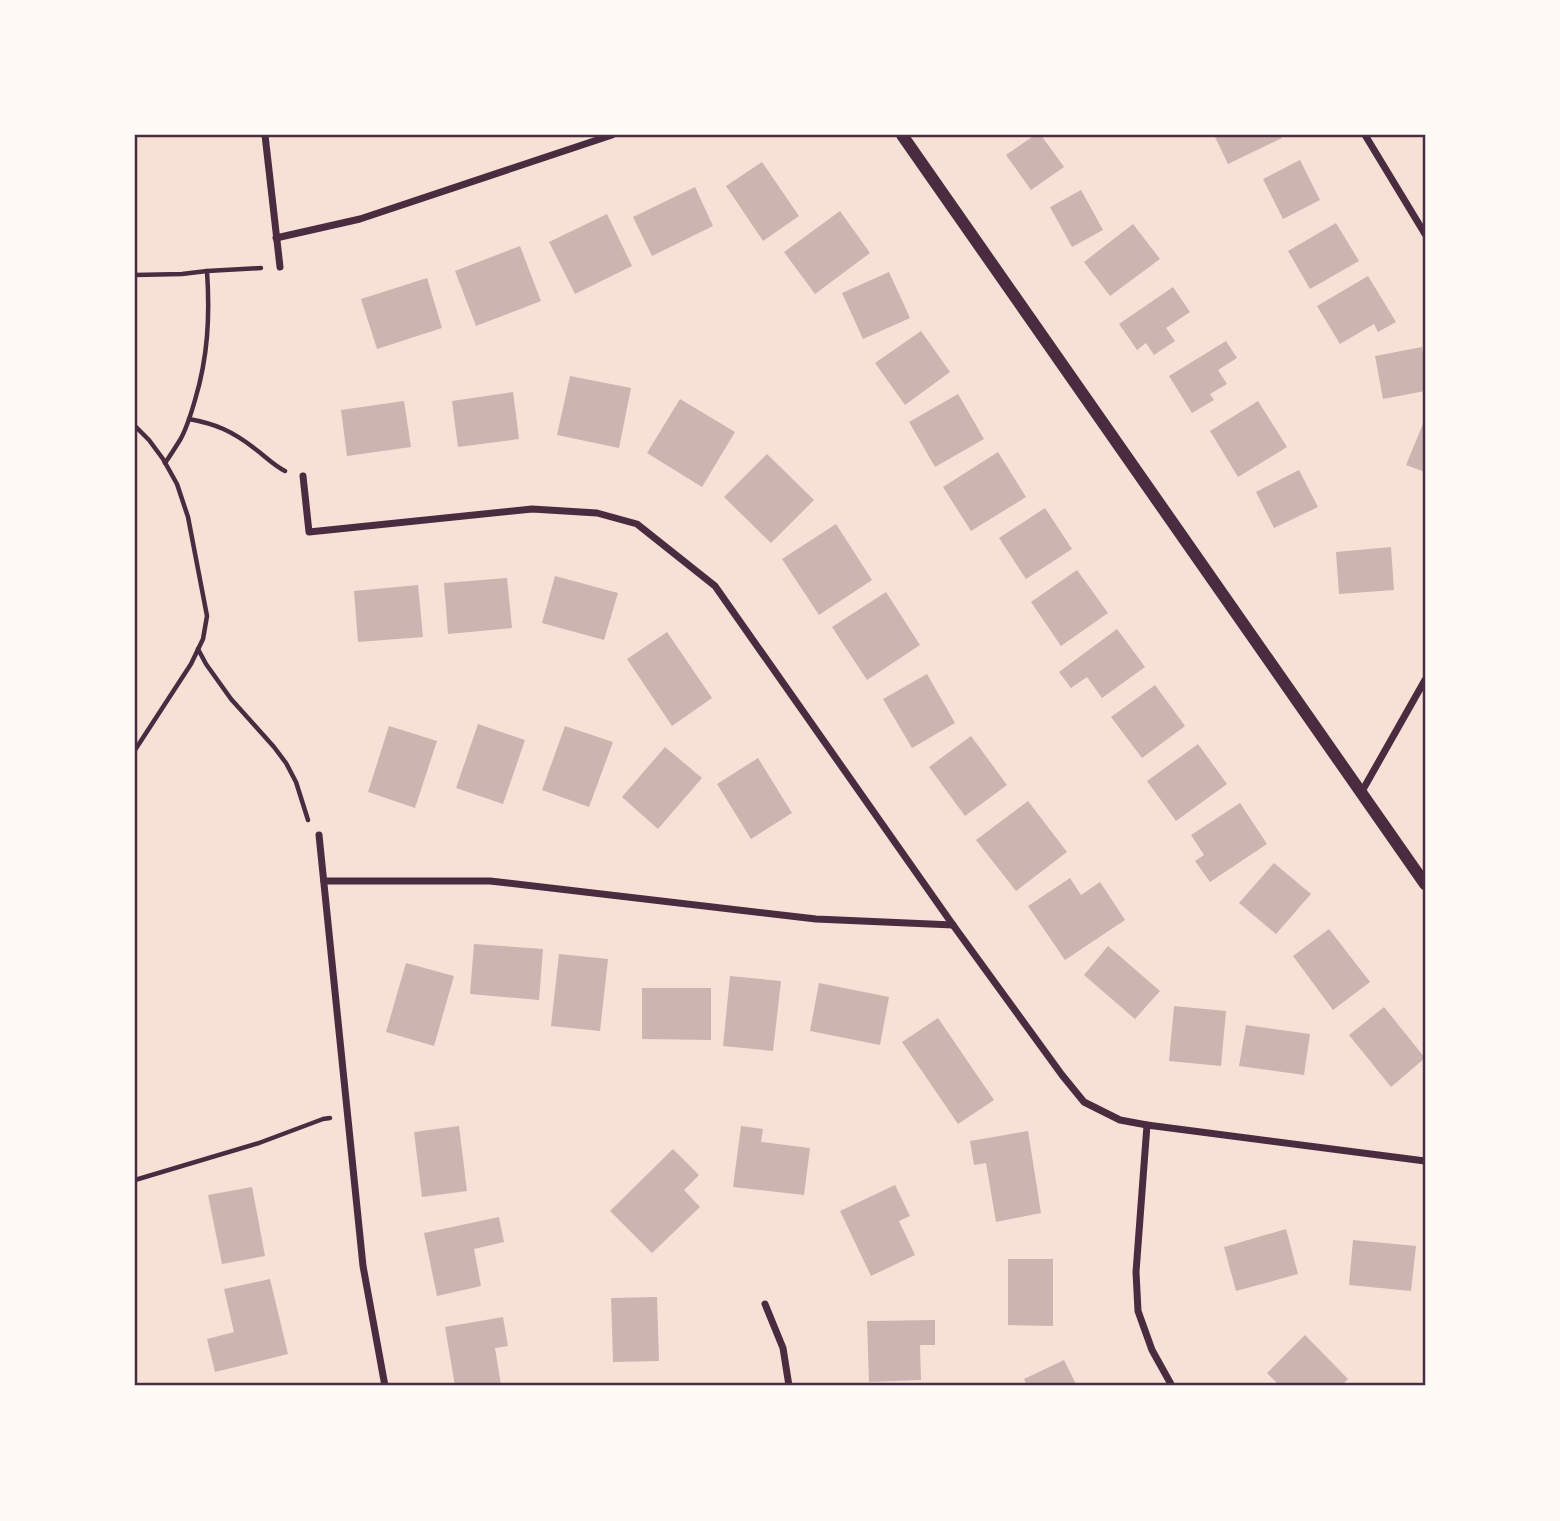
<svg xmlns="http://www.w3.org/2000/svg" width="1560" height="1521" viewBox="0 0 1560 1521" font-family="Overpass,sans-serif">
	<style>
		.building { fill: #ccb4b1 }
		.lines { fill: none; stroke-linecap: round; stroke-linejoin: round }
		.path { stroke: #4a2c40; stroke-width: 4.5 }
		.minor { stroke: #4a2c40; stroke-width: 7 }
		.tertiary { stroke: #4a2c40; stroke-width: 12 }
		.neatline { fill: none; stroke: #4a2c40; stroke-width: 2.5 }
	</style>
	<rect width="100%" height="100%" fill="#f7e1d7"/>
	<g class="building">
		<polygon points="1035,135 1041,135 1064,167 1031,190 1006,155"/>
		<polygon points="1214,135 1281,135 1282,138 1228,164"/>
		<polygon points="1300,160 1320,200 1283,219 1263,179"/>
		<polygon points="762,162 799,216 763,241 726,186"/>
		<polygon points="695,187 713,226 652,256 633,217"/>
		<polygon points="1081,190 1103,230 1072,247 1050,207"/>
		<polygon points="840,211 870,253 815,294 784,252"/>
		<polygon points="607,214 632,266 575,294 549,242"/>
		<polygon points="1336,223 1359,261 1310,289 1288,251"/>
		<polygon points="1133,224 1160,259 1110,296 1084,262"/>
		<polygon points="520,246 541,301 476,326 455,271"/>
		<polygon points="889,272 910,318 863,339 842,293"/>
		<polygon points="1368,276 1396,322 1378,332 1374,324 1340,344 1317,306"/>
		<polygon points="427,278 442,328 377,349 361,299"/>
		<polygon points="1173,287 1190,312 1166,328 1175,341 1154,355 1146,343 1137,350 1119,324"/>
		<polygon points="921,331 950,372 905,405 875,363"/>
		<polygon points="1226,341 1237,358 1218,370 1227,384 1210,394 1214,400 1192,413 1169,376"/>
		<polygon points="1422,347 1425,366 1425,391 1383,399 1375,356"/>
		<polygon points="570,376 631,388 619,448 557,435"/>
		<polygon points="513,392 519,439 458,447 452,401"/>
		<polygon points="958,394 984,439 935,467 909,422"/>
		<polygon points="680,399 735,432 702,487 647,453"/>
		<polygon points="404,401 411,447 347,456 341,410"/>
		<polygon points="1258,401 1287,447 1238,477 1210,431"/>
		<polygon points="1425,419 1425,472 1406,465"/>
		<polygon points="998,452 1026,497 971,531 943,487"/>
		<polygon points="767,454 814,500 771,543 724,497"/>
		<polygon points="1299,470 1318,507 1274,528 1256,492"/>
		<polygon points="1045,508 1072,549 1026,579 999,538"/>
		<polygon points="836,524 872,580 819,615 782,559"/>
		<polygon points="1391,547 1394,590 1339,594 1336,552"/>
		<polygon points="1077,570 1108,613 1061,646 1031,602"/>
		<polygon points="555,576 618,593 604,640 542,623"/>
		<polygon points="507,578 512,628 448,634 444,583"/>
		<polygon points="418,585 423,637 358,642 354,591"/>
		<polygon points="886,592 920,645 867,680 832,627"/>
		<polygon points="1117,629 1145,667 1102,698 1087,677 1071,688 1059,672"/>
		<polygon points="667,632 712,698 672,726 627,659"/>
		<polygon points="927,674 955,723 912,748 883,699"/>
		<polygon points="1155,685 1185,726 1142,758 1111,717"/>
		<polygon points="478,724 525,740 503,804 456,788"/>
		<polygon points="389,726 437,741 415,808 368,792"/>
		<polygon points="565,726 613,742 589,807 542,790"/>
		<polygon points="971,736 1007,785 965,816 929,767"/>
		<polygon points="1198,744 1227,784 1176,821 1147,781"/>
		<polygon points="665,747 702,778 658,829 622,797"/>
		<polygon points="758,758 792,813 751,839 717,784"/>
		<polygon points="1028,801 1067,852 1016,891 976,840"/>
		<polygon points="1240,803 1267,844 1210,882 1195,861 1204,855 1191,835"/>
		<polygon points="1274,863 1311,894 1276,934 1239,903"/>
		<polygon points="1070,878 1081,895 1100,882 1125,920 1065,960 1028,906"/>
		<polygon points="1329,929 1370,982 1333,1010 1293,956"/>
		<polygon points="474,944 543,949 539,1000 470,994"/>
		<polygon points="1108,946 1160,991 1135,1019 1084,975"/>
		<polygon points="559,954 608,959 600,1031 551,1026"/>
		<polygon points="406,963 454,976 434,1046 386,1032"/>
		<polygon points="730,976 781,981 773,1051 723,1046"/>
		<polygon points="819,983 889,997 880,1045 810,1031"/>
		<polygon points="642,988 711,988 711,1040 642,1039"/>
		<polygon points="1174,1006 1226,1011 1221,1066 1169,1061"/>
		<polygon points="1384,1007 1425,1058 1391,1087 1349,1035"/>
		<polygon points="938,1018 994,1100 958,1124 902,1042"/>
		<polygon points="1246,1025 1310,1034 1304,1075 1239,1066"/>
		<polygon points="459,1126 467,1191 422,1197 414,1132"/>
		<polygon points="741,1126 763,1129 761,1142 810,1148 804,1195 733,1187"/>
		<polygon points="1028,1131 1041,1213 996,1222 986,1163 974,1165 970,1141"/>
		<polygon points="673,1149 699,1175 684,1190 700,1207 652,1253 610,1211"/>
		<polygon points="895,1185 910,1216 899,1221 915,1255 871,1276 840,1211"/>
		<polygon points="252,1187 265,1256 222,1264 208,1195"/>
		<polygon points="499,1217 504,1242 474,1249 481,1286 437,1296 424,1233"/>
		<polygon points="1286,1229 1298,1274 1236,1291 1224,1247"/>
		<polygon points="1353,1240 1416,1246 1411,1291 1349,1285"/>
		<polygon points="1008,1259 1053,1259 1053,1326 1008,1325"/>
		<polygon points="270,1279 288,1354 215,1372 207,1339 234,1332 224,1289"/>
		<polygon points="657,1297 659,1361 613,1362 611,1298"/>
		<polygon points="503,1317 508,1346 495,1348 501,1385 455,1386 445,1327"/>
		<polygon points="935,1320 935,1345 920,1345 921,1380 869,1382 867,1321"/>
		<polygon points="1305,1335 1348,1379 1341,1386 1280,1386 1267,1373"/>
		<polygon points="1064,1360 1077,1386 1027,1386 1024,1379"/>
	</g>
	<g class="lines">
		<g class="path">
			<polyline points="135,275 182,274 207,271"/>
			<path d="M 189,419 C 216,424 232,431 254,448 C 265,456 273,465 285,471"/>
			<polyline points="135,426 149,440 163,459 177,484 188,517 207,616 203,639 191,664 135,750"/>
			<path d="M 165,463 C 170,456 175,448 180,440 C 187,428 191,414 195,400 C 208,357 210,316 207,271 L 261,268"/>
			<polyline points="198,649 206,664 231,699 274,747 286,763 296,782 308,820"/>
			<polyline points="135,1180 259,1143 323,1119 330,1118"/>
		</g>
		<g class="minor">
			<polyline points="265,135 280,267"/>
			<polyline points="1365,135 1425,234"/>
			<polyline points="276,238 360,219 612,135"/>
			<polyline points="303,476 309,532 532,509 597,513 637,524 715,586 953,925 1062,1075 1084,1102 1120,1120 1147,1125 1425,1161"/>
			<polyline points="1361,793 1425,680"/>
			<polyline points="319,835 363,1266 385,1386"/>
			<polyline points="324,881 490,881 816,919 953,925"/>
			<polyline points="1147,1125 1136,1272 1138,1311 1152,1350 1172,1386"/>
			<polyline points="765,1304 783,1348 789,1386"/>
		</g>
		<polyline class="tertiary" points="902,135 1425,884"/>
	</g>
	<rect width="1560" height="1521" fill="none" stroke="#fffaf5" stroke-width="273"/>
	<rect x="136" y="136" width="1288" height="1248" class="neatline"/>
</svg>
